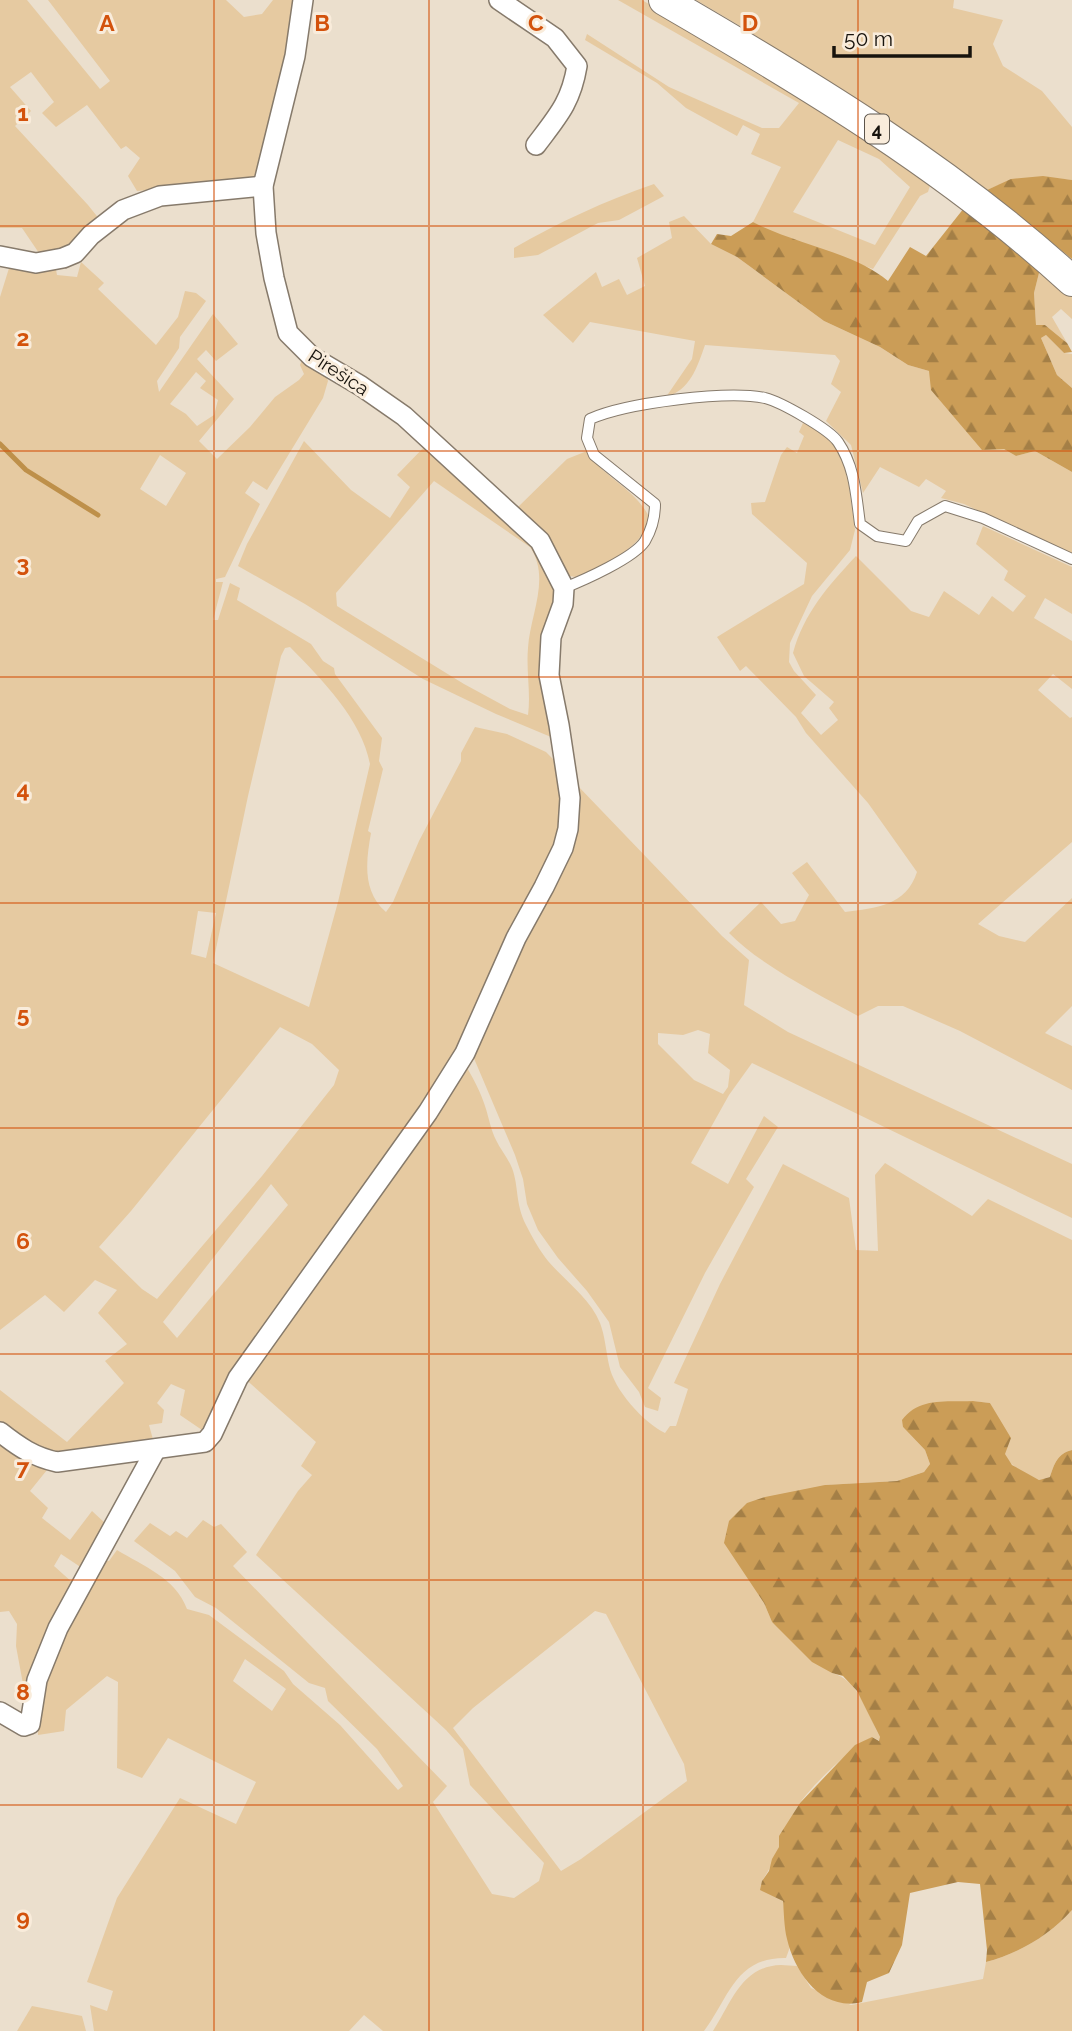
<svg xmlns="http://www.w3.org/2000/svg" width="1072" height="2031" viewBox="0 0 1072 2031" font-family="Raleway,sans-serif">
	<style>
		.grass { fill: #e6caa1; fill-rule: evenodd }
		.forest { fill: url(#forest-firs) }
		.lines { fill: none; stroke-linecap: round; stroke-linejoin: round }
		.stream { stroke: #be904a; stroke-width: 5 }
		.service-casing { stroke: #867a6b; stroke-width: 12 }
		.minor-casing { stroke: #867a6b; stroke-width: 22 }
		.primary-casing { stroke: #867a6b; stroke-width: 32 }
		.service { stroke: #fff; stroke-width: 10 }
		.minor { stroke: #fff; stroke-width: 19 }
		.primary { stroke: #fff; stroke-width: 30 }
		.grid { fill: none; stroke: #d3520c; stroke-width: 2; stroke-opacity: 0.55 }
		.labels { text-anchor: middle; dominant-baseline: central; stroke-width: 6; stroke-linejoin: round; paint-order: stroke }
		.shield { fill: #f9ecdb; stroke: #5b544b; stroke-width: 2 }
		.shield-label { font-size: 18px; font-weight: bold; fill: #17130d }
		.street-label { font-size: 19px; fill: #17130d; stroke: #f9ecdb }
		.grid-label { font-size: 23px; text-anchor: middle; font-weight: bold; fill: #d3520c; stroke: #f9ecdb; stroke-width: 6; stroke-linejoin: round; paint-order: stroke }
	</style>
	<defs>
		<pattern id="forest-firs" width="22" height="20" patternUnits="userSpaceOnUse" patternTransform="scale(1.75)"><rect width="22" height="20" fill="#cb9d57"/><path d="M5 1l3.5 6h-7zM16 11l3.5 6h-7z" fill="#a47f46"/></pattern>
	</defs>
	<rect width="100%" height="100%" fill="#ebdfcd"/>
	<g class="grass">
		<path d="M 0,0 L 27,0 L 100,89 L 110,81 L 48,0 L 226,0 L 244,17 L 262,14 L 273,0 L 297,0 L 296,16 L 262,168 L 254,176 L 239,182 L 137,191 L 128,176 L 140,158 L 126,146 L 121,149 L 87,105 L 56,127 L 42,113 L 54,102 L 31,72 L 10,87 L 31,111 L 15,126 L 88,205 L 100,220 C 83,238 65,250 41,256 L 22,228 L 0,228 Z"/>
		<path d="M 618,0 L 642,0 L 765,72 L 931,182 L 928,192 L 920,196 L 873,269 L 771,232 L 753,222 L 781,167 L 751,154 L 760,134 L 743,125 L 737,136 L 686,108 L 657,83 L 585,40 L 587,34 L 669,87 L 762,128 L 779,128 L 799,103 ZM 838,140 L 879,159 L 910,187 L 875,245 L 793,212 Z"/>
		<path d="M 696,0 L 954,0 L 953,8 L 1003,20 L 993,44 L 1003,66 L 1042,91 L 1072,127 L 1072,180 C 1038,176 1019,176 987,190 L 929,148 L 747,30 Z"/>
		<path d="M 654,184 L 664,196 L 619,220 L 598,223 L 538,255 L 514,258 L 514,248 C 559,222 605,201 654,184 Z"/>
		<path d="M 684,216 L 711,244 L 737,257 L 824,321 L 880,347 L 908,365 L 929,371 L 1004,449 L 1016,456 L 1035,451 L 1072,472 L 1072,555 L 964,504 L 941,498 L 946,491 L 926,479 L 919,487 L 880,467 L 863,493 L 851,445 L 826,421 L 841,392 L 831,384 L 840,361 L 835,355 L 705,345 C 697,368 690,390 666,397 L 692,359 L 695,341 L 590,322 L 573,343 L 543,315 L 596,272 L 602,287 L 619,279 L 627,295 L 645,286 L 637,258 L 672,238 L 669,222 Z"/>
		<path d="M 81,262 L 104,283 L 98,289 L 156,345 L 178,317 L 185,291 L 196,293 L 206,301 L 180,337 L 179,348 L 157,381 L 159,392 L 213,314 L 238,344 L 216,361 L 206,350 L 197,359 L 234,399 L 199,441 L 217,459 L 250,427 L 275,397 L 299,380 L 304,374 L 300,365 L 302,360 L 325,372 L 328,381 L 323,398 L 267,490 L 253,481 L 245,493 L 260,504 L 225,577 L 216,579 L 216,582 L 223,582 L 213,620 L 218,620 L 230,583 L 240,588 L 237,600 L 311,644 L 323,661 L 334,668 L 335,674 L 382,738 L 379,761 L 383,769 L 368,831 L 371,833 C 366,861 362,891 386,912 L 393,902 L 419,841 L 461,761 L 461,753 L 475,727 L 507,734 L 546,752 L 557,763 L 565,783 L 559,845 L 481,1004 L 439,1080 L 202,1430 L 180,1415 L 185,1390 L 171,1384 L 157,1403 L 164,1410 L 162,1423 L 149,1425 L 154,1443 L 54,1456 L 11,1433 L 0,1422 L 0,1390 L 67,1442 L 124,1383 L 105,1361 L 127,1344 L 98,1313 L 117,1290 L 95,1280 L 64,1312 L 45,1295 L 0,1330 L 0,297 L 10,265 L 55,264 L 57,275 L 77,277 ZM 196,372 L 206,381 L 200,388 L 218,400 L 214,415 L 197,426 L 186,414 L 170,404 ZM 160,455 L 186,473 L 166,506 L 140,489 ZM 290,647 C 322,680 361,718 370,764 L 338,902 L 309,1007 L 213,963 L 248,796 L 281,656 L 285,648 ZM 198,911 L 216,913 L 206,958 L 191,954 ZM 280,1027 L 312,1044 L 339,1070 L 334,1085 L 262,1176 L 157,1299 L 142,1289 L 99,1247 L 131,1211 ZM 271,1184 L 288,1205 L 177,1338 L 163,1322 Z"/>
		<polygon points="1041,265 1072,293 1072,319 1061,309 1052,317 1067,343 1045,325 1036,325 1034,293"/>
		<polygon points="1046,335 1064,353 1072,354 1072,388 1057,375 1041,338"/>
		<path d="M 803,423 L 821,430 L 841,452 L 849,486 L 855,530 L 850,550 L 812,596 L 790,643 L 789,662 L 794,671 L 816,695 L 801,713 L 821,735 L 838,720 L 829,708 L 834,702 L 804,676 L 793,653 C 804,613 828,586 856,556 L 911,611 L 929,617 L 944,591 L 979,615 L 992,596 L 1013,612 L 1026,596 L 1004,580 L 1008,571 L 976,544 L 983,526 L 1072,567 L 1072,614 L 1045,598 L 1034,618 L 1072,641 L 1072,689 L 1053,674 L 1038,690 L 1070,718 L 1072,717 L 1072,842 L 978,924 L 999,936 L 1025,942 L 1072,898 L 1072,1006 L 1045,1033 L 1072,1046 L 1072,1090 L 960,1031 L 903,1006 L 878,1006 L 858,1016 C 818,994 760,965 729,933 L 761,902 L 781,924 L 795,921 L 809,895 L 792,873 L 807,862 L 845,912 C 876,908 906,906 917,872 L 868,803 L 806,733 L 796,717 L 746,666 L 740,671 L 717,637 L 804,584 L 807,563 L 752,514 L 751,503 L 765,502 L 781,455 L 787,447 L 797,453 L 804,436 L 799,432 Z"/>
		<path d="M 304,441 L 351,490 L 390,518 L 410,487 L 397,475 L 427,444 L 540,551 L 556,595 L 551,737 L 496,714 L 423,679 L 305,604 L 238,566 L 247,544 ZM 434,481 L 530,547 C 551,578 530,615 528,648 C 526,671 531,693 528,715 L 510,709 L 464,684 L 337,606 L 336,593 Z"/>
		<path d="M 587,451 C 603,478 637,489 650,519 C 641,549 606,562 581,578 L 570,576 L 542,536 L 516,509 L 567,459 Z"/>
		<path d="M 577,785 L 722,936 L 749,960 L 744,1005 L 788,1032 L 1072,1164 L 1072,1218 L 752,1063 L 729,1095 L 691,1163 L 728,1184 L 764,1116 L 778,1127 L 746,1179 L 754,1187 L 705,1273 L 648,1388 L 661,1398 L 658,1411 L 645,1407 L 639,1392 L 620,1367 L 609,1322 L 587,1291 L 558,1258 L 538,1230 L 527,1204 L 523,1179 L 515,1155 L 470,1049 L 535,910 ZM 698,1030 L 710,1034 L 708,1053 L 730,1070 L 728,1087 L 723,1094 L 694,1080 L 658,1044 L 658,1033 L 683,1035 Z"/>
		<path d="M 463,1061 C 472,1076 481,1092 486,1109 C 489,1119 491,1130 496,1140 C 500,1149 508,1158 512,1168 C 519,1187 515,1203 526,1225 C 532,1237 540,1251 548,1261 C 565,1281 590,1298 600,1323 C 605,1336 606,1351 609,1365 C 614,1390 643,1422 665,1433 L 670,1426 L 676,1426 L 688,1389 L 674,1383 L 720,1284 L 783,1164 L 849,1198 L 856,1250 L 878,1251 L 875,1175 L 885,1163 L 972,1216 L 988,1199 L 1072,1240 L 1072,1450 C 1058,1453 1054,1464 1050,1477 L 1039,1480 C 1031,1476 1021,1472 1014,1466 C 997,1453 1000,1421 990,1403 L 972,1401 L 903,1427 L 925,1450 L 930,1464 L 924,1472 L 897,1481 L 825,1485 L 764,1603 L 772,1622 L 832,1673 C 859,1680 868,1714 880,1737 L 880,1741 L 872,1737 C 852,1747 813,1784 800,1803 C 784,1827 778,1858 762,1881 L 783,1901 L 790,1947 L 786,1958 C 735,1957 729,1998 704,2031 L 383,2031 L 364,2015 L 349,2031 L 94,2031 L 90,2005 L 107,2011 L 113,1991 L 87,1982 L 117,1898 L 180,1798 L 236,1824 L 256,1782 L 168,1738 L 142,1778 L 117,1768 L 118,1682 L 107,1676 L 66,1710 L 64,1731 L 38,1735 C 34,1673 74,1614 100,1560 L 109,1561 L 117,1550 C 143,1566 176,1578 187,1609 L 209,1615 L 284,1671 L 293,1684 L 340,1725 L 398,1790 L 403,1786 L 377,1749 L 328,1701 L 325,1688 L 309,1683 L 216,1608 L 195,1597 L 175,1571 L 134,1541 L 150,1523 L 170,1536 L 176,1531 L 187,1538 L 203,1520 L 214,1527 L 221,1524 L 247,1552 L 233,1566 L 447,1786 L 433,1802 L 492,1894 L 514,1898 L 539,1881 L 544,1863 L 470,1785 L 463,1749 L 446,1730 L 256,1555 L 298,1491 L 312,1475 L 301,1466 L 316,1442 L 242,1376 ZM 595,1611 L 606,1614 L 684,1764 L 687,1781 L 581,1859 L 561,1871 L 453,1728 L 473,1708 ZM 245,1659 L 286,1689 L 272,1711 L 233,1681 Z"/>
		<polygon points="0,1436 51,1465 30,1491 48,1508 42,1518 70,1540 92,1511 106,1524 82,1568 61,1554 54,1566 73,1583 33,1683 23,1684 16,1646 17,1624 9,1611 0,1612"/>
		<path d="M 1072,1910 L 1072,2031 L 713,2031 C 731,2004 741,1966 781,1965 C 786,1965 792,1966 797,1966 L 811,1988 L 851,2005 L 983,1979 L 986,1962 C 1018,1954 1050,1935 1072,1910 Z"/>
		<polygon points="32,2006 82,2016 86,2031 17,2031"/>
	</g>
	<g class="forest">
		<polygon points="1043,176 1072,180 1072,259 987,190 1011,179"/>
		<path d="M 964,208 L 1041,265 L 1034,293 L 1036,325 L 1045,325 L 1067,343 L 1072,352 L 1064,353 L 1046,335 L 1041,338 L 1057,375 L 1072,388 L 1072,472 L 1035,451 L 1016,456 L 1004,449 L 982,450 L 931,390 L 929,371 L 908,365 L 880,347 L 824,321 L 737,257 L 711,244 L 717,234 L 731,236 L 753,222 C 794,244 854,252 888,281 L 910,247 L 926,256 Z"/>
		<path d="M 973,1401 L 990,1403 L 1011,1438 L 1005,1454 L 1012,1465 L 1039,1480 L 1050,1477 C 1054,1464 1058,1453 1072,1450 L 1072,1910 C 1050,1935 1018,1954 986,1962 L 987,1950 L 980,1884 L 958,1882 L 910,1893 L 902,1945 L 889,1973 L 867,1982 L 862,2002 C 823,2012 795,1974 787,1939 C 784,1927 784,1913 783,1901 L 760,1890 L 762,1881 L 769,1871 L 772,1859 L 779,1847 L 779,1836 L 800,1803 L 855,1745 L 872,1737 L 879,1741 L 880,1737 L 857,1691 L 843,1676 L 832,1673 L 812,1662 L 772,1622 L 764,1603 L 724,1543 L 729,1521 L 747,1503 L 765,1497 L 825,1485 L 897,1481 L 924,1472 L 930,1464 L 925,1450 L 903,1427 L 902,1420 C 919,1397 946,1402 973,1401 Z"/>
	</g>
	<g class="lines">
		<polyline class="stream" points="0,444 26,470 98,515"/>
		<g class="service-casing">
			<path id="service" d="M 564,588 C 584,580 634,558 645,541 C 652,529 655,517 655,504 L 594,455 L 587,438 L 590,419 C 626,403 727,390 765,398 C 781,402 829,429 838,442 C 855,467 856,495 860,524 L 877,536 L 906,541 L 918,521 L 945,506 L 983,518 L 1072,559"/>
		</g>
		<g class="minor-casing">
			<g id="minor">
				<path d="M 499,0 L 555,38 L 577,66 C 571,102 558,116 536,145"/>
				<polyline points="0,256 36,263 63,258 75,253 91,235 123,210 160,196 263,186"/>
				<path d="M 0,1432 C 19,1447 34,1457 57,1462 L 205,1442 L 212,1434 L 238,1378 L 428,1112 L 465,1053 L 516,938 L 544,887 L 563,848 L 568,829 L 570,798 L 559,725 L 549,675 L 551,637 L 563,604 L 564,588 L 540,541 L 404,416 L 361,386 L 312,357 L 288,333 L 274,278 L 266,233 L 263,186 L 295,56 L 303,0"/>
				<polyline points="0,1712 24,1726 30,1724 37,1680 58,1628 156,1449"/>
			</g>
		</g>
		<g class="primary-casing">
			<path id="primary" d="M 664,0 C 807,83 950,169 1072,281"/>
		</g>
		<use href="#service" class="service"/>
		<use href="#minor" class="minor"/>
		<use href="#primary" class="primary"/>
	</g>
	<path class="grid" d="M 214,0 L 214,2031M 429,0 L 429,2031M 643,0 L 643,2031M 858,0 L 858,2031M 0,226 L 1072,226M 0,451 L 1072,451M 0,677 L 1072,677M 0,903 L 1072,903M 0,1128 L 1072,1128M 0,1354 L 1072,1354M 0,1580 L 1072,1580M 0,1805 L 1072,1805"/>
	<g class="labels">
		<rect class="shield" x="865" y="114.5" width="24" height="29" rx="5"/>
		<g class="shield-label">
			<text x="877" y="129">4</text>
		</g>
		<g class="street-label">
			<text transform="translate(339 372) rotate(33)">Pirešica</text>
		</g>
	</g>
	<g class="grid-label">
		<text x="107" y="31">A</text>
		<text x="322" y="31">B</text>
		<text x="536" y="31">C</text>
		<text x="750" y="31">D</text>
		<text x="23" y="121">1</text>
		<text x="23" y="346">2</text>
		<text x="23" y="572">3</text>
		<text x="23" y="798">4</text>
		<text x="23" y="1023">5</text>
		<text x="23" y="1249">6</text>
		<text x="23" y="1475">7</text>
		<text x="23" y="1700">8</text>
		<text x="23" y="1926">9</text>
	</g>
	<path d="M834 46v10h136v-10" fill="none" stroke="#17130d" stroke-width="3.5"/>
	<text x="844" y="46" font-size="21" fill="#17130d" stroke="#f9ecdb" stroke-width="5" paint-order="stroke">50 m</text>
</svg>
